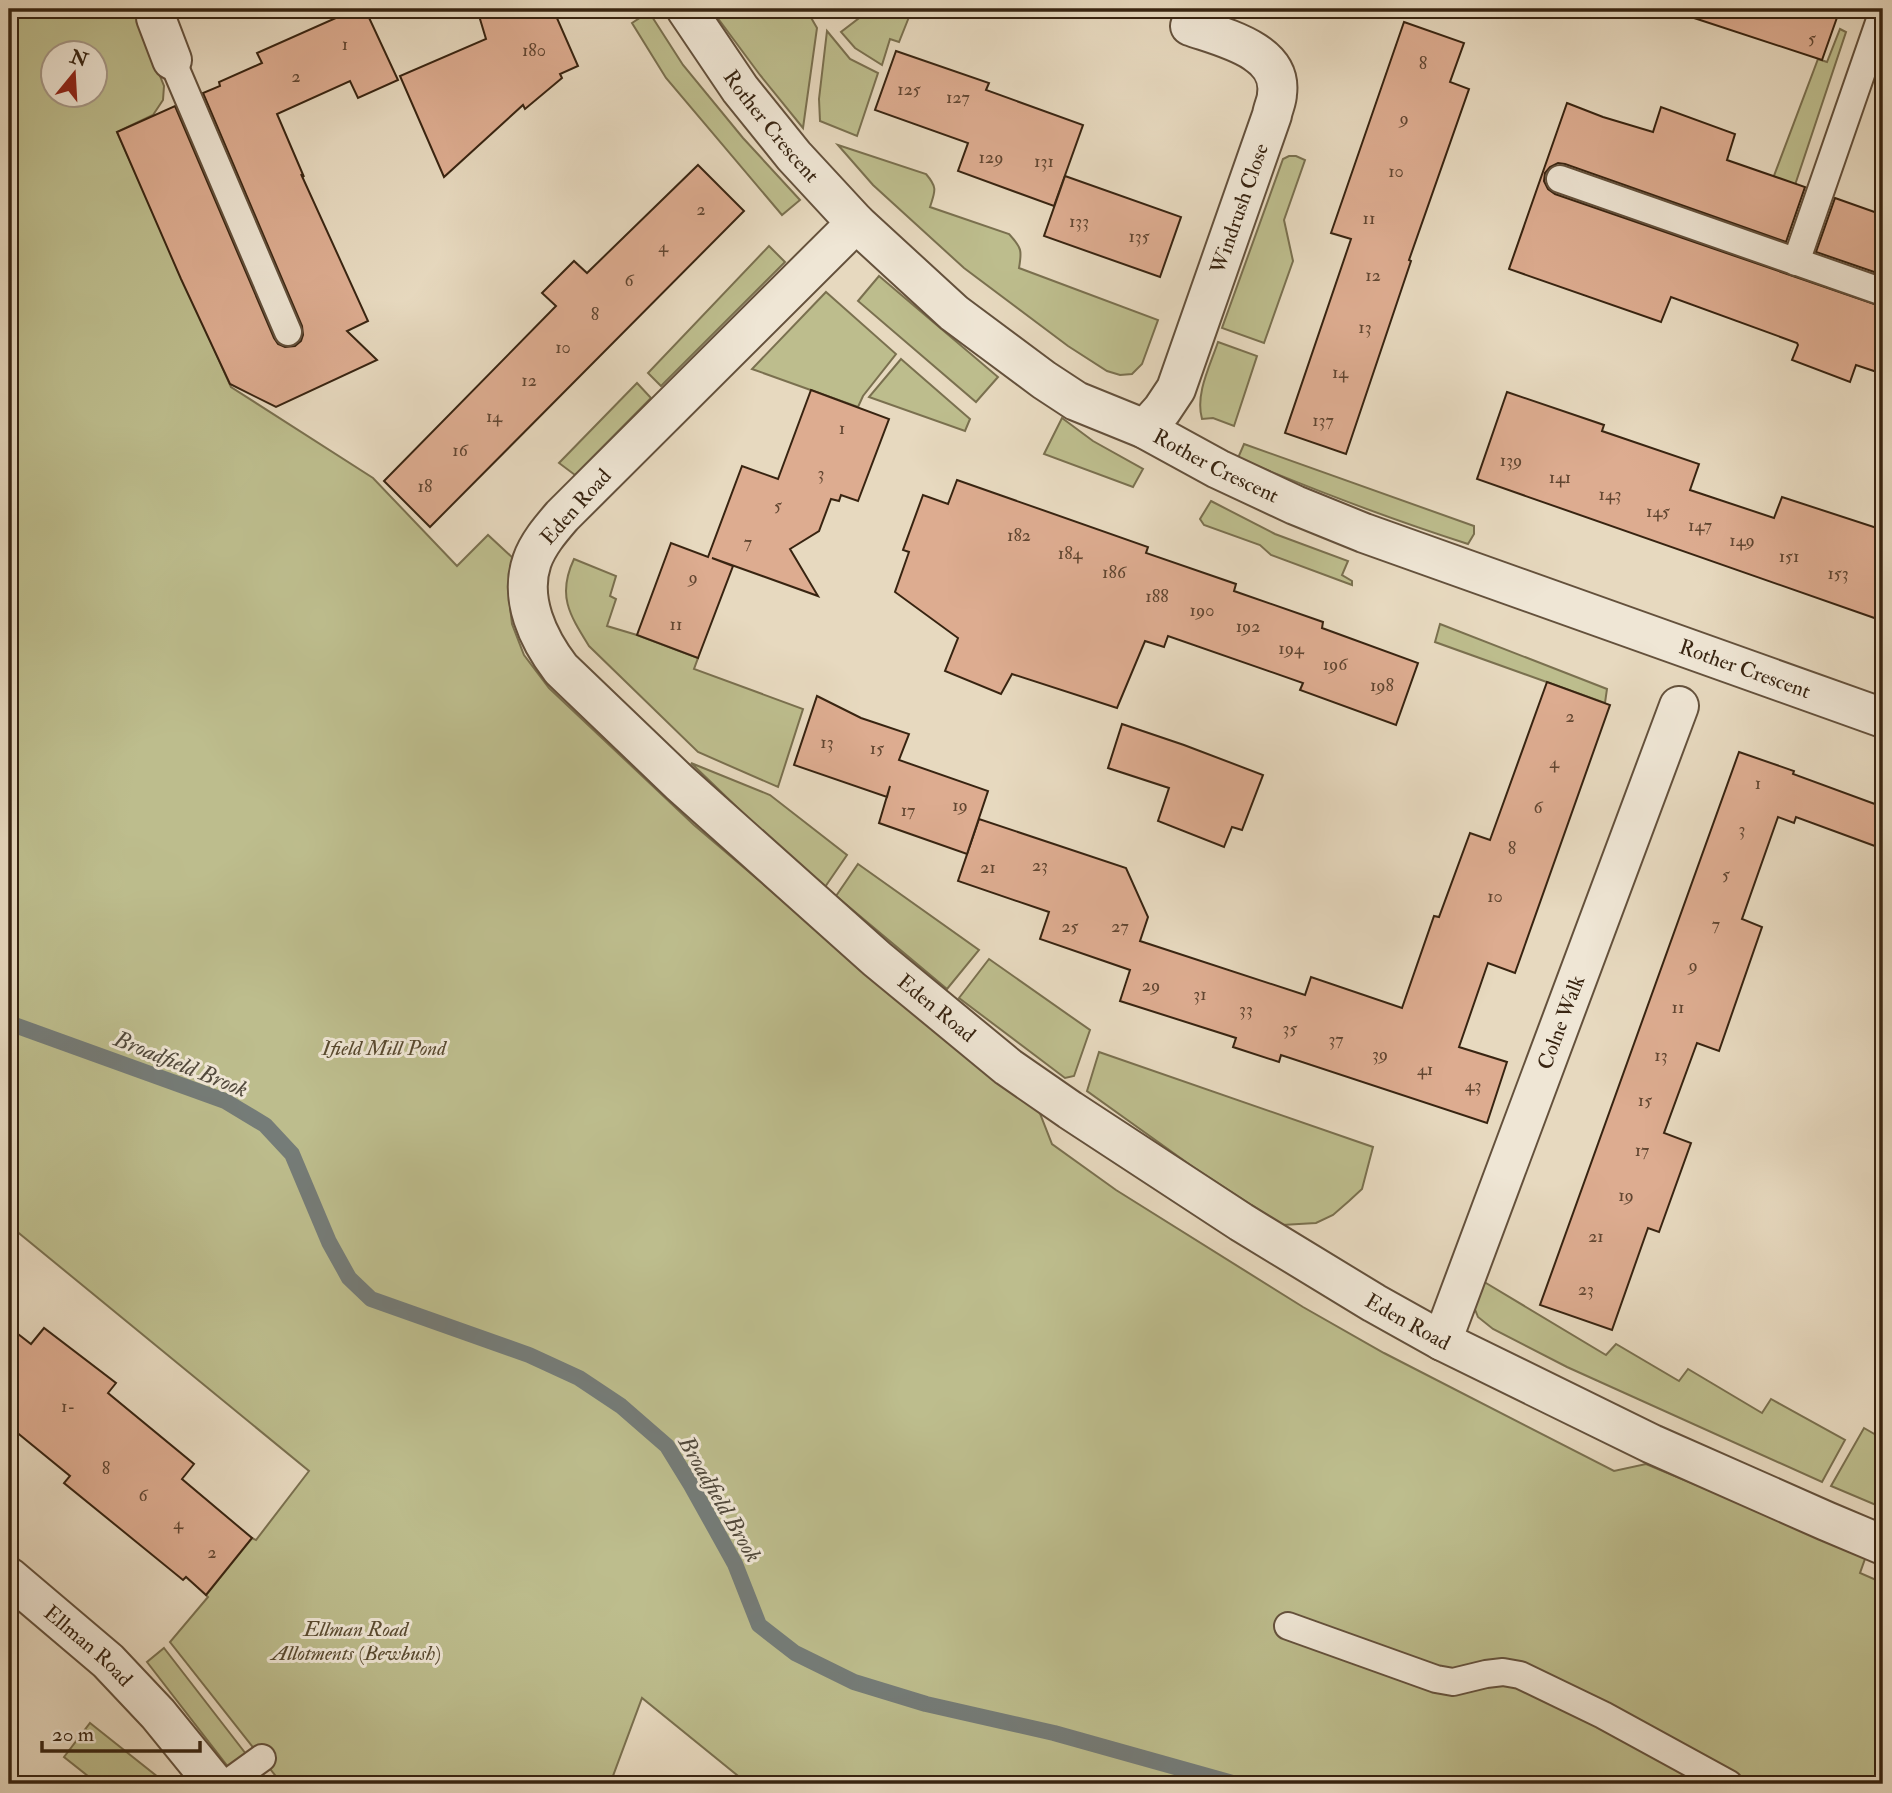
<svg xmlns="http://www.w3.org/2000/svg" width="1892" height="1793" viewBox="0 0 1892 1793" font-family="'IM FELL Double Pica',serif">
	<style>
		.green { fill: #bdbd8d; stroke: #7a704f; stroke-width: 2; fill-rule: evenodd }
		.lines { fill: none; stroke-linecap: round; stroke-linejoin: round }
		.stream { stroke: #757c78; stroke-width: 16 }
		.building { fill: #ddac90; stroke: #382411; stroke-width: 2 }
		.service-casing { stroke: #64513c; stroke-width: 30 }
		.pedestrian-casing { stroke: #64513c; stroke-width: 42 }
		.minor-casing { stroke: #64513c; stroke-width: 42 }
		.service { stroke: #efe6d5; stroke-width: 26 }
		.pedestrian { stroke: #efe6d5; stroke-width: 38 }
		.minor { stroke: #efe6d5; stroke-width: 38 }
		.labels { text-anchor: middle; dominant-baseline: central; stroke-width: 6; stroke-linejoin: round; paint-order: stroke }
		.number-label { font-size: 18px; fill: #614631 }
		.street-label { font-size: 21px; fill: #382411; stroke: #efe6d5 }
		.park-label { font-size: 21px; font-style: italic; fill: #594a30; stroke: #efe6d5 }
		.water-label { font-size: 23px; font-style: italic; fill: #51493c; stroke: #efe6d5 }
	</style>
	<rect width="100%" height="100%" fill="#e7d9bf"/>
	<filter id="stains"><feTurbulence type="fractalNoise" baseFrequency=".00286" numOctaves="4"/><feColorMatrix values="0 0 0 0 .2 0 0 0 0 .09 0 0 0 0 .02 0 0 0 .5 -.17"/></filter>
	<radialGradient id="worn" r=".72"><stop offset=".6" stop-color="#630" stop-opacity="0"/><stop offset="1" stop-color="#630" stop-opacity=".3"/></radialGradient>
	<g class="green">
		<path d="M 9,9 L 133,9 L 164,86 L 163,100 L 153,115 L 117,132 L 231,387 L 373,478 L 457,566 L 488,535 L 514,559 L 508,589 L 512,624 L 524,655 L 549,688 L 694,825 L 920,1018 L 1037,1106 L 1052,1144 L 1116,1190 L 1303,1307 L 1384,1353 L 1614,1471 L 1646,1464 L 1866,1556 L 1860,1573 L 1883,1583 L 1883,1760 L 1874,1784 L 748,1784 L 642,1698 L 610,1784 L 282,1784 L 170,1642 L 208,1597 L 206,1595 L 252,1538 L 256,1540 L 309,1471 L 9,1225 ZM 52,52 L 94,52 L 94,94 L 52,94 Z"/>
		<polygon points="711,9 806,9 817,28 803,128 760,75"/>
		<polygon points="871,9 903,9 909,17 899,42 890,39 882,65 855,48 841,32"/>
		<polygon points="649,12 683,65 743,138 800,200 782,215 666,78 632,23"/>
		<polygon points="1840,29 1846,32 1791,197 1769,189 1818,59 1827,62"/>
		<polygon points="827,31 850,59 878,73 857,136 820,121 819,99"/>
		<path d="M 838,145 L 926,174 C 938,188 935,191 930,207 L 1009,234 C 1022,248 1022,251 1019,268 L 1158,320 L 1142,364 L 1132,374 L 1120,375 L 1107,371 L 1068,346 L 964,268 L 873,185 Z"/>
		<polygon points="1289,156 1296,156 1305,160 1284,220 1293,261 1264,343 1222,328 1283,159"/>
		<polygon points="769,246 785,262 661,386 648,373"/>
		<polygon points="879,276 998,377 976,402 858,301"/>
		<polygon points="826,292 896,354 863,396 858,407 752,369"/>
		<path d="M 1218,342 L 1257,356 L 1234,426 L 1213,418 L 1202,419 C 1195,394 1210,366 1218,342 Z"/>
		<polygon points="901,359 970,419 965,431 869,397"/>
		<polygon points="637,383 651,398 575,475 559,463"/>
		<polygon points="1062,418 1093,441 1143,469 1133,487 1044,454"/>
		<path d="M 1244,444 L 1474,526 L 1474,534 L 1468,544 C 1390,519 1314,490 1238,458 Z"/>
		<polygon points="1211,501 1275,534 1348,561 1342,575 1352,581 1352,585 1271,555 1260,545 1204,525 1200,519"/>
		<path d="M 574,559 L 616,576 L 610,596 L 616,599 L 607,626 L 637,635 L 698,658 L 694,669 L 803,709 L 778,787 L 698,752 L 589,646 C 569,614 557,595 574,559 Z"/>
		<polygon points="1440,624 1607,689 1605,703 1435,642"/>
		<polygon points="691,763 770,795 847,855 825,887 771,840"/>
		<polygon points="858,864 979,950 947,989 836,896"/>
		<polygon points="989,959 1090,1030 1074,1076 1065,1078 959,998"/>
		<polygon points="1099,1052 1373,1147 1362,1189 1349,1201 1333,1215 1316,1223 1282,1225 1193,1167 1087,1091"/>
		<polygon points="1481,1280 1606,1355 1616,1344 1679,1381 1688,1369 1762,1413 1771,1399 1845,1440 1822,1482 1567,1367 1493,1329 1478,1317 1474,1307"/>
		<polygon points="1864,1428 1883,1439 1883,1508 1831,1486"/>
		<polygon points="164,1648 246,1754 229,1768 147,1662"/>
		<polygon points="90,1723 163,1781 166,1784 98,1784 64,1757"/>
	</g>
	<g class="lines">
		<polyline class="stream" points="9,1023 225,1101 265,1125 292,1154 329,1242 349,1278 371,1299 529,1355 579,1378 621,1406 667,1446 691,1485 735,1564 759,1625 795,1653 854,1682 926,1704 1054,1733 1236,1784"/>
	</g>
	<g class="building">
		<polygon points="356,9 365,9 398,80 358,98 350,81 277,114 304,177 301,174 368,321 347,331 377,360 276,407 230,384 181,279 117,132 175,106 274,338 278,344 285,347 295,346 301,341 303,335 302,326 203,93 220,86 219,82 262,63 257,53"/>
		<polygon points="477,9 553,9 578,66 560,74 562,78 525,109 523,105 444,177 400,76 486,39"/>
		<polygon points="1692,9 1840,9 1822,60 1691,17"/>
		<polygon points="1404,22 1464,43 1450,82 1469,89 1409,260 1411,261 1346,454 1285,433 1351,239 1331,233"/>
		<polygon points="896,51 989,83 986,90 1083,125 1054,206 958,171 968,143 875,110"/>
		<polygon points="1567,103 1603,117 1653,132 1661,107 1735,134 1727,160 1805,187 1786,242 1565,164 1558,163 1550,167 1545,173 1544,181 1548,189 1555,194 1883,307 1883,374 1856,365 1850,382 1792,360 1798,345 1797,343 1671,297 1661,322 1509,269"/>
		<polygon points="698,165 744,211 430,527 384,481 556,306 542,293 574,261 587,273"/>
		<polygon points="1065,176 1181,217 1160,277 1044,236"/>
		<polygon points="1835,198 1883,215 1883,275 1816,252"/>
		<polygon points="811,390 889,419 858,501 841,495 839,501 831,499 819,531 790,549 818,596 712,558 733,566 698,658 637,635 671,543 708,557 742,466 778,479"/>
		<polygon points="1507,392 1604,425 1602,431 1699,464 1690,490 1774,518 1782,497 1883,530 1883,621 1477,479"/>
		<polygon points="957,480 1148,547 1146,553 1236,584 1234,591 1323,622 1322,628 1418,663 1396,725 1300,690 1303,683 1168,636 1164,647 1145,641 1117,708 1012,674 1001,694 945,671 958,638 895,592 909,552 903,550 923,495 948,504"/>
		<polygon points="1547,682 1610,705 1515,973 1488,963 1459,1047 1507,1062 1487,1123 1281,1055 1279,1062 1233,1047 1236,1038 1120,1001 1130,970 1040,939 1049,912 958,881 979,819 1126,868 1148,917 1140,941 1305,995 1311,977 1402,1008 1434,916 1439,917 1470,833 1490,840"/>
		<polygon points="817,696 861,718 909,734 899,760 988,791 967,854 879,823 890,786 887,797 794,765"/>
		<polygon points="1122,724 1184,745 1263,775 1242,830 1232,827 1224,847 1158,821 1169,788 1108,768"/>
		<polygon points="1739,752 1794,771 1793,774 1883,807 1883,849 1796,817 1794,823 1778,817 1742,919 1762,927 1719,1051 1697,1043 1664,1133 1691,1143 1659,1232 1648,1228 1612,1330 1540,1305"/>
		<polygon points="9,1327 31,1344 44,1328 116,1383 108,1393 194,1464 182,1479 252,1538 206,1595 186,1577 183,1580 64,1483 70,1476 9,1426"/>
	</g>
	<g class="lines">
		<g class="service-casing">
			<g id="service">
				<polyline points="172,60 288,332"/>
				<polyline points="1560,179 1883,292"/>
				<polyline points="1796,262 1883,11"/>
				<polyline points="1288,1626 1436,1679 1453,1682 1486,1674 1503,1672 1520,1675 1603,1715 1729,1784"/>
				<polyline points="226,1784 262,1758"/>
			</g>
		</g>
		<g class="pedestrian-casing">
			<g id="pedestrian">
				<path id="s1" d="M 1442,1341 L 1679,706"/>
			</g>
		</g>
		<g class="minor-casing">
			<g id="minor">
				<polyline points="157,9 156,18 172,60"/>
				<path id="s2" d="M 686,9 L 740,89 L 794,156 L 856,223 L 954,313 L 1044,380 L 1076,401 L 1145,429 L 1218,469 L 1295,505 L 1364,533 L 1883,718"/>
				<path id="s3" d="M 856,223 L 562,516 C 550,530 538,544 532,561 C 519,599 538,639 561,669 L 680,783 L 877,959 L 1008,1067 L 1070,1110 L 1241,1222 L 1374,1303 L 1442,1341 L 1652,1444 L 1826,1521 L 1883,1545"/>
				<path id="s4" d="M 1145,429 L 1162,410 L 1176,389 L 1272,115 C 1273,108 1277,101 1277,94 C 1283,50 1221,37 1190,26"/>
				<path id="s5" d="M 9,1577 L 108,1661 L 158,1714 L 215,1784"/>
			</g>
		</g>
		<use href="#service" class="service"/>
		<use href="#pedestrian" class="pedestrian"/>
		<use href="#minor" class="minor"/>
	</g>
	<g class="labels">
		<g class="number-label">
			<text x="1812" y="38">5</text>
			<text x="345" y="44">1</text>
			<text x="534" y="50">180</text>
			<text x="1423" y="63">8</text>
			<text x="296" y="76">2</text>
			<text x="909" y="89">125</text>
			<text x="958" y="97">127</text>
			<text x="1404" y="118">9</text>
			<text x="991" y="157">129</text>
			<text x="1044" y="161">131</text>
			<text x="1396" y="171">10</text>
			<text x="701" y="209">2</text>
			<text x="1369" y="218">11</text>
			<text x="1079" y="221">133</text>
			<text x="1139" y="236">135</text>
			<text x="663" y="246">4</text>
			<text x="1373" y="275">12</text>
			<text x="629" y="280">6</text>
			<text x="595" y="314">8</text>
			<text x="1365" y="327">13</text>
			<text x="563" y="347">10</text>
			<text x="1340" y="372">14</text>
			<text x="529" y="380">12</text>
			<text x="494" y="416">14</text>
			<text x="1323" y="420">137</text>
			<text x="842" y="428">1</text>
			<text x="460" y="450">16</text>
			<text x="1511" y="460">139</text>
			<text x="821" y="473">3</text>
			<text x="1560" y="477">141</text>
			<text x="425" y="486">18</text>
			<text x="1610" y="494">143</text>
			<text x="778" y="505">5</text>
			<text x="1658" y="511">145</text>
			<text x="1700" y="525">147</text>
			<text x="1019" y="535">182</text>
			<text x="1742" y="540">149</text>
			<text x="748" y="542">7</text>
			<text x="1070" y="553">184</text>
			<text x="1789" y="556">151</text>
			<text x="1114" y="572">186</text>
			<text x="1838" y="573">153</text>
			<text x="693" y="577">9</text>
			<text x="1157" y="596">188</text>
			<text x="1202" y="610">190</text>
			<text x="676" y="624">11</text>
			<text x="1248" y="626">192</text>
			<text x="1291" y="648">194</text>
			<text x="1335" y="664">196</text>
			<text x="1382" y="685">198</text>
			<text x="1570" y="716">2</text>
			<text x="827" y="742">13</text>
			<text x="877" y="748">15</text>
			<text x="1554" y="762">4</text>
			<text x="1758" y="783">1</text>
			<text x="960" y="805">19</text>
			<text x="1538" y="807">6</text>
			<text x="908" y="810">17</text>
			<text x="1742" y="829">3</text>
			<text x="1512" y="848">8</text>
			<text x="1040" y="865">23</text>
			<text x="988" y="867">21</text>
			<text x="1726" y="874">5</text>
			<text x="1495" y="896">10</text>
			<text x="1716" y="924">7</text>
			<text x="1070" y="926">25</text>
			<text x="1120" y="926">27</text>
			<text x="1693" y="965">9</text>
			<text x="1151" y="985">29</text>
			<text x="1200" y="994">31</text>
			<text x="1678" y="1007">11</text>
			<text x="1246" y="1009">33</text>
			<text x="1290" y="1028">35</text>
			<text x="1336" y="1039">37</text>
			<text x="1380" y="1054">39</text>
			<text x="1661" y="1055">13</text>
			<text x="1425" y="1069">41</text>
			<text x="1473" y="1085">43</text>
			<text x="1645" y="1100">15</text>
			<text x="1642" y="1150">17</text>
			<text x="1626" y="1195">19</text>
			<text x="1596" y="1236">21</text>
			<text x="1586" y="1289">23</text>
			<text x="68" y="1406">1-</text>
			<text x="106" y="1468">8</text>
			<text x="143" y="1495">6</text>
			<text x="178" y="1523">4</text>
			<text x="212" y="1552">2</text>
		</g>
		<g class="street-label">
			<text stroke="none"><textPath href="#s2" startOffset="145">Rother Crescent</textPath></text>
			<text stroke="none"><textPath href="#s4" startOffset="242">Windrush Close</textPath></text>
			<text stroke="none"><textPath href="#s2" startOffset="712">Rother Crescent</textPath></text>
			<text transform="translate(576 507) rotate(-48)">Eden Road</text>
			<text stroke="none"><textPath href="#s2" startOffset="1279">Rother Crescent</textPath></text>
			<text stroke="none"><textPath href="#s3" startOffset="1092">Eden Road</textPath></text>
			<text stroke="none"><textPath href="#s1" startOffset="340">Colne Walk</textPath></text>
			<text stroke="none"><textPath href="#s3" startOffset="1659">Eden Road</textPath></text>
			<text stroke="none"><textPath href="#s5" startOffset="105">Ellman Road</textPath></text>
		</g>
		<g class="park-label">
			<text x="384" y="1048">Ifield Mill Pond</text>
			<text x="356" y="1629">Ellman Road<tspan x="356" dy="24">Allotments (Bewbush)</tspan></text>
		</g>
		<g class="water-label">
			<text transform="translate(181 1064) rotate(22)">Broadfield Brook</text>
			<text transform="translate(720 1499) rotate(60)">Broadfield Brook</text>
		</g>
	</g>
	<rect width="1892" height="1793" fill="none" stroke="#e7d9bf" stroke-width="35"/>
	<rect x="10" y="10" width="1871" height="1772" fill="none" stroke="#382411" stroke-width="3.5"/>
	<rect x="18" y="18" width="1857" height="1758" fill="none" stroke="#382411" stroke-width="2"/>
	<g transform="translate(74 74) rotate(18)"><circle r="33" fill="#efe6d5" stroke="#a69887" stroke-width="2"/>
	<path d="M0-5L12 26L0 18L-12 26Z" fill="#8f2418"/>
	<text y="-10" font-size="19" font-weight="bold" text-anchor="middle" fill="#382411">N</text>
	</g>
	<path d="M42 1741v10h158v-10" fill="none" stroke="#382411" stroke-width="3.5"/>
	<text x="52" y="1741" font-size="21" fill="#382411" stroke="#efe6d5" stroke-width="5" paint-order="stroke">20 m</text>
	<rect width="100%" height="100%" filter="url(#stains)"/>
	<rect width="100%" height="100%" fill="url(#worn)"/>
</svg>
